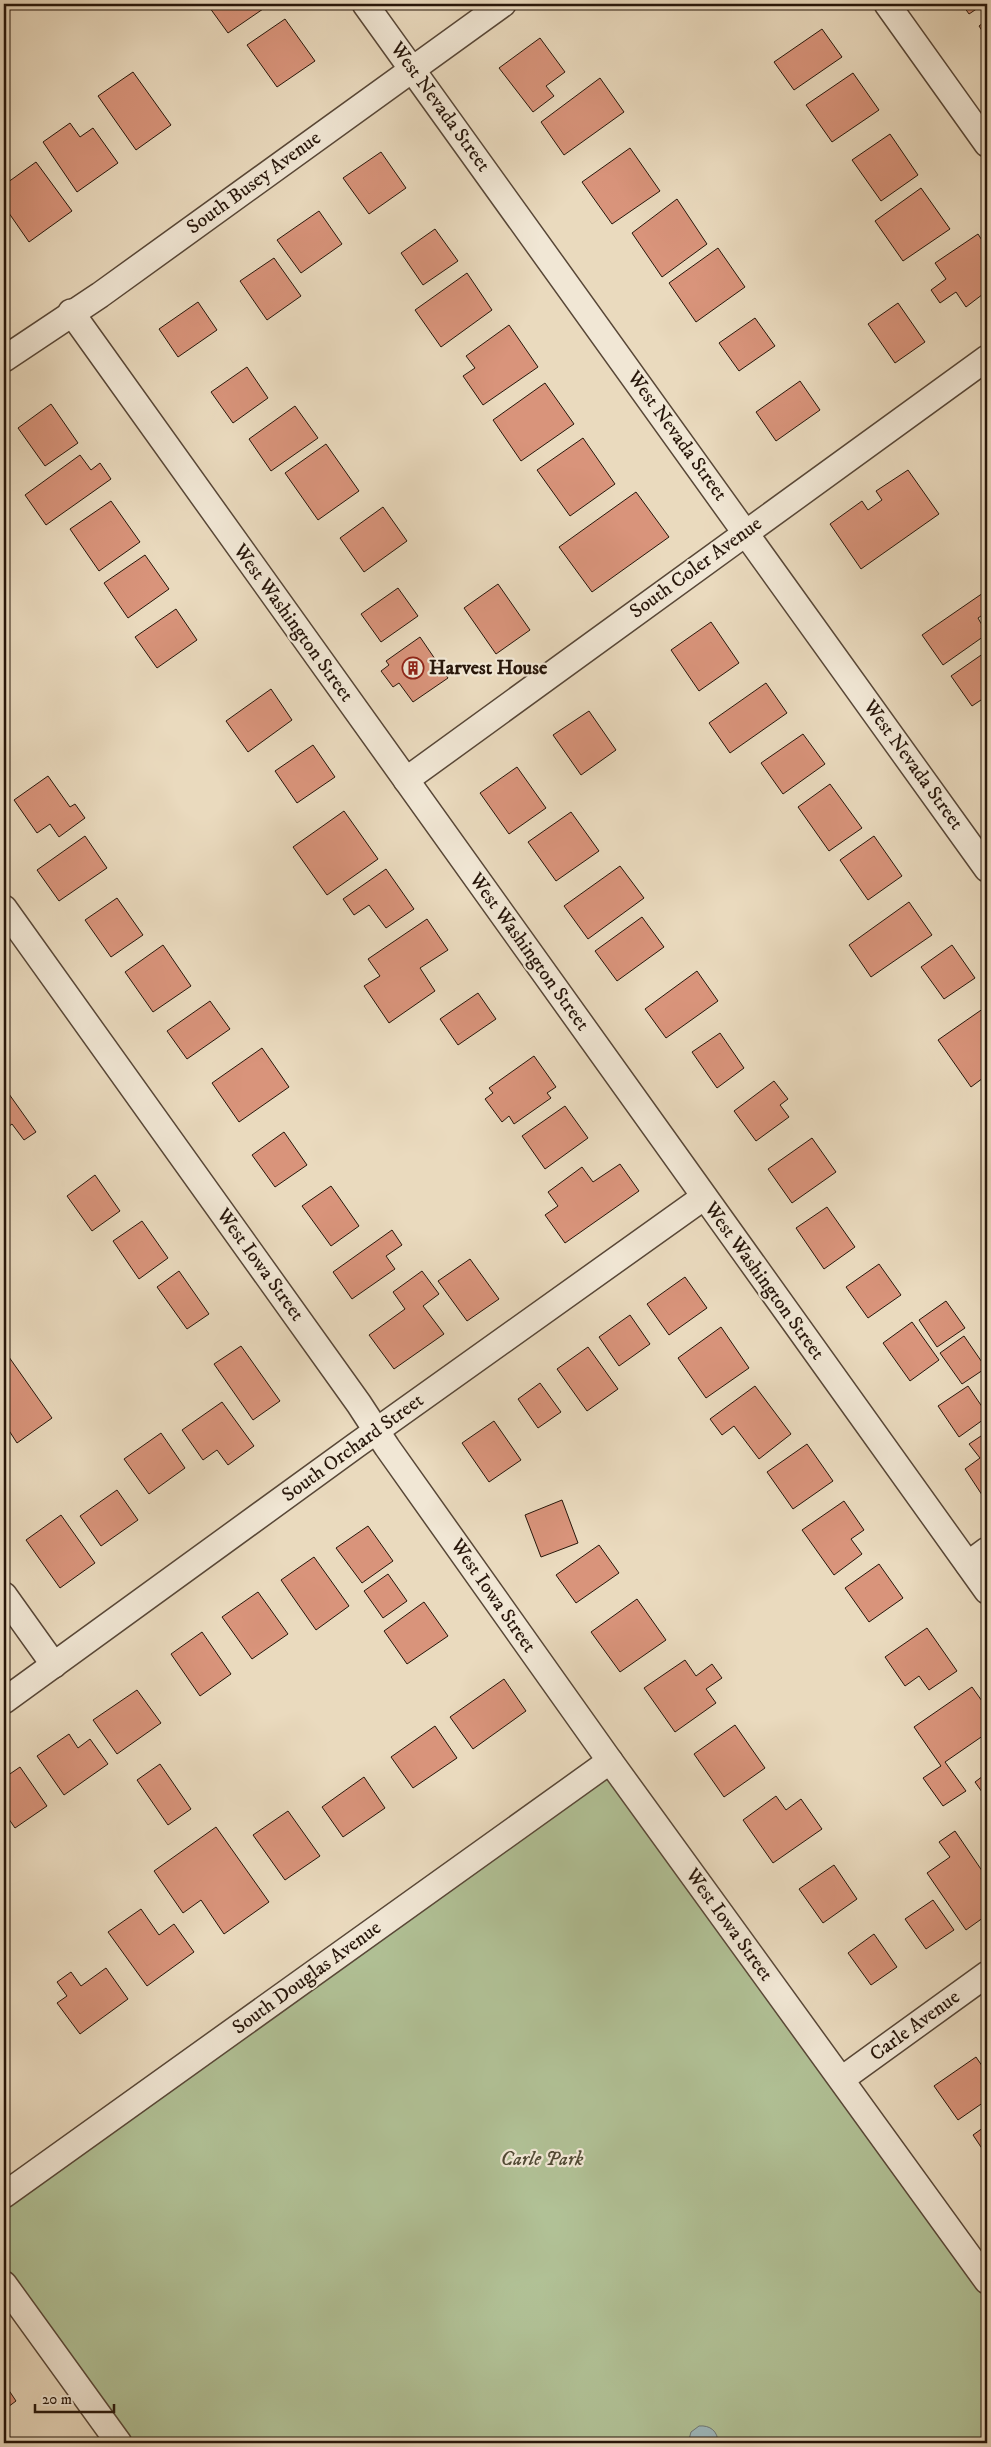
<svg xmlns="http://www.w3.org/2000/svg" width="991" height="2447" viewBox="0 0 991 2447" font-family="'IM FELL DW Pica',serif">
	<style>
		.green { fill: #b1c196; stroke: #6c6c50 }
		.water { fill: #9db8bd; stroke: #6e7775 }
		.building { fill: #d9947b; stroke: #27160a }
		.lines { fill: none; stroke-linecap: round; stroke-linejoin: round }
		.minor-casing { stroke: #584737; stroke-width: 28 }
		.minor { stroke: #f1e7d5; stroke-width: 25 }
		.labels { text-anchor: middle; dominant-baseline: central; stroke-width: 4.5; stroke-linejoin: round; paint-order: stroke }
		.street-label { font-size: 20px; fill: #27160a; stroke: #f1e7d5 }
		.poi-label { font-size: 20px; font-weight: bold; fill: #27160a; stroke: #f1e7d5; text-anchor: start }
		.park-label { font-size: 20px; font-style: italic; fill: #504934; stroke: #f1e7d5 }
	</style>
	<rect width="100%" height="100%" fill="#eadabe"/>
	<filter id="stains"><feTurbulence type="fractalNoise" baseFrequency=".004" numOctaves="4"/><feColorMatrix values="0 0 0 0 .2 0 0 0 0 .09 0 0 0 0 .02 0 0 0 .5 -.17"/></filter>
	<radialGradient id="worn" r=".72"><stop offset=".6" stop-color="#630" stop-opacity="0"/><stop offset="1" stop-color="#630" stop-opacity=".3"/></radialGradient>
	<polygon class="green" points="610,1761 987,2300 987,2443 118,2443 4,2284 4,2195"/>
	<path class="water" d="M 699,2426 C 710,2425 718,2431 718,2443 L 688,2443 L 691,2432 Z"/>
	<g class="building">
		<polygon points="207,4 259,4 263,9 228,33"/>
		<polygon points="962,4 984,4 969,14"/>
		<polygon points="285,19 315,61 277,87 247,45"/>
		<polygon points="987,20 987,38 979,26"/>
		<polygon points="822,29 842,57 794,90 774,62"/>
		<polygon points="540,38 565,72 546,86 554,96 533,112 499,68"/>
		<polygon points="133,72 171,125 136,150 98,96"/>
		<polygon points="853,73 879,110 832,142 806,105"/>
		<polygon points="600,78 624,112 564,155 541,122"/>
		<polygon points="70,123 80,137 93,128 118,163 77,192 43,142"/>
		<polygon points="890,134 918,175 881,201 852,160"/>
		<polygon points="630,148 660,191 612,224 582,182"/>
		<polygon points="381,152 406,188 369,214 343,178"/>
		<polygon points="36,162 72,211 29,242 4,206 4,185"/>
		<polygon points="921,188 950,229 903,261 875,221"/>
		<polygon points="677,199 707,244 662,277 632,233"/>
		<polygon points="319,211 342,244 301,273 277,240"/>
		<polygon points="435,229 458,261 423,285 401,253"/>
		<polygon points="978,234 987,248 987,291 966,307 956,292 940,303 931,290 946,279 935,263"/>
		<polygon points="718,248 745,287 696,322 669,283"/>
		<polygon points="274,258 301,296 267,320 240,281"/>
		<polygon points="467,273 492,310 441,347 415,310"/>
		<polygon points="198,302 217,330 178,357 159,329"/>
		<polygon points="898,303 925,342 895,363 868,324"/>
		<polygon points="755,318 775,346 739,371 719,343"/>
		<polygon points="509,325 538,367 483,405 463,376 475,368 466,356"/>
		<polygon points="247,367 268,398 233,423 211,392"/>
		<polygon points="800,381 820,410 776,441 756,412"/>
		<polygon points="545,383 574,424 521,461 493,420"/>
		<polygon points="51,404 78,443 45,466 18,428"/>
		<polygon points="295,406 318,438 271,471 249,439"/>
		<polygon points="583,438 615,484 570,516 537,470"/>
		<polygon points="326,444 359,491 318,520 285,473"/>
		<polygon points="80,455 91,470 100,463 111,479 46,525 25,495"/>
		<polygon points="908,470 939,514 861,569 830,524 862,501 868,510 882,500 876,491"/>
		<polygon points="636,492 669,537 592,592 559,547"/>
		<polygon points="111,501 140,542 99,571 70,529"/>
		<polygon points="383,507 407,541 364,572 340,538"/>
		<polygon points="145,555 169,589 128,618 104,583"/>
		<polygon points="498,584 530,630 496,654 464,608"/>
		<polygon points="398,588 418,616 381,642 361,614"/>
		<polygon points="983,593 987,598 987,612 978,618 987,634 943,665 922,635"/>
		<polygon points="176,609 197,640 157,668 135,637"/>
		<polygon points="711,622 739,663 699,691 671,650"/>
		<polygon points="420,637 448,678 413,702 399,683 393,687 381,671 389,665 386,661"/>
		<polygon points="987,651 987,696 972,706 951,676"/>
		<polygon points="766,683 787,713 730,753 709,723"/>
		<polygon points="271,689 292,720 248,752 226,721"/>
		<polygon points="589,711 616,750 581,775 553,735"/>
		<polygon points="803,734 825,764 783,794 761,763"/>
		<polygon points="313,745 335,777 297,803 275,771"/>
		<polygon points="517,767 546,808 509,834 480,793"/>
		<polygon points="48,776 70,807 75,804 85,818 59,837 50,824 37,833 14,800"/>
		<polygon points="830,784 862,828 829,851 798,807"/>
		<polygon points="344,811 378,859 327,895 293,847"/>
		<polygon points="571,812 599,851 556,881 528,842"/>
		<polygon points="85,836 107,868 59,901 37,870"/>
		<polygon points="874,836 902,876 868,900 840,860"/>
		<polygon points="620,866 644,898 588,939 564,906"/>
		<polygon points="386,869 414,909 386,928 369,905 354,915 343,899"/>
		<polygon points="117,898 143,935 111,957 85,920"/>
		<polygon points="909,902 932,935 871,977 849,945"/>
		<polygon points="642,917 664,947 617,981 595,951"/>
		<polygon points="427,919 448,950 420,968 435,991 389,1023 364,986 380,976 368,959"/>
		<polygon points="163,945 191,986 153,1012 125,972"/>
		<polygon points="952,945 975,978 944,999 921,967"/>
		<polygon points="697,971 718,1001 666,1038 645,1009"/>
		<polygon points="478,993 496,1019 458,1045 440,1019"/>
		<polygon points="210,1001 230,1029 187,1059 167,1031"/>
		<polygon points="987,1006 987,1075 971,1087 938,1040"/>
		<polygon points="720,1033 744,1068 717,1088 692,1052"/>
		<polygon points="262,1048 289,1087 239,1122 212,1083"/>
		<polygon points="534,1056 556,1087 547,1093 551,1098 514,1124 509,1116 502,1122 485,1099 493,1093 489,1088"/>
		<polygon points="774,1081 788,1099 780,1105 789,1117 756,1141 734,1111"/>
		<polygon points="4,1087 36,1132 24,1140 12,1124 4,1130"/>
		<polygon points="565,1106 588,1138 545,1169 522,1136"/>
		<polygon points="284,1132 307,1165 275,1187 252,1155"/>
		<polygon points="812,1138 836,1172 792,1203 768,1169"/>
		<polygon points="620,1164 639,1191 565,1243 545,1215 558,1206 548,1192 582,1167 593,1182"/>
		<polygon points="95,1175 120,1211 92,1231 67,1196"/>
		<polygon points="331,1186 359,1226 331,1246 302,1206"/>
		<polygon points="827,1207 855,1247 824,1269 796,1228"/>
		<polygon points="142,1221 168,1258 139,1279 113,1241"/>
		<polygon points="392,1230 402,1245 386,1256 395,1269 352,1299 333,1272"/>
		<polygon points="470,1259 499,1299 467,1321 438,1281"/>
		<polygon points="879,1264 901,1295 868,1318 846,1287"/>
		<polygon points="179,1271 209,1314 187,1329 157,1287"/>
		<polygon points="422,1271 439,1294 423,1306 444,1334 394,1369 369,1335 405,1309 393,1292"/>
		<polygon points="685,1277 707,1308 669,1335 647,1304"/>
		<polygon points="946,1301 965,1328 937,1347 919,1320"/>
		<polygon points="630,1315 650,1344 619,1366 599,1337"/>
		<polygon points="912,1322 939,1360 910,1381 883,1343"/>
		<polygon points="721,1327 749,1368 706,1398 678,1358"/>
		<polygon points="964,1336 986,1368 962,1384 940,1353"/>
		<polygon points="241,1346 280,1401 253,1420 214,1364"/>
		<polygon points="588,1347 618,1389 587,1411 557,1369"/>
		<polygon points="4,1350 52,1418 17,1443 8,1429 4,1430"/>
		<polygon points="540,1383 561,1412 538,1428 518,1399"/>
		<polygon points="755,1386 791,1434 759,1459 734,1426 722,1435 710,1419"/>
		<polygon points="968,1386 987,1414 987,1417 959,1437 938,1406"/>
		<polygon points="222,1402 254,1446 228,1465 217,1450 203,1460 182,1430"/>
		<polygon points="494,1421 521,1460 489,1482 462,1443"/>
		<polygon points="987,1432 987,1500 986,1501 965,1469 980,1458 969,1444"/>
		<polygon points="161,1433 185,1468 149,1494 124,1459"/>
		<polygon points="807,1444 833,1481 793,1509 767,1472"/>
		<polygon points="117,1490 138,1520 101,1546 80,1516"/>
		<polygon points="562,1500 578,1543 541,1557 525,1515"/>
		<polygon points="844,1501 864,1530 851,1539 862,1554 834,1575 802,1530"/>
		<polygon points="61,1515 95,1563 60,1588 26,1540"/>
		<polygon points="368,1526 393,1561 362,1583 336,1548"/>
		<polygon points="599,1545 619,1573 576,1603 556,1575"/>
		<polygon points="314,1557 349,1606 316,1630 281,1580"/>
		<polygon points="879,1564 903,1598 869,1622 845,1588"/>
		<polygon points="388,1574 407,1601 383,1618 364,1591"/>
		<polygon points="258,1592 288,1634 252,1659 222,1617"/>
		<polygon points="637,1599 666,1640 620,1672 591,1632"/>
		<polygon points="424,1602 448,1636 407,1664 384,1631"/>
		<polygon points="927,1628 957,1671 929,1690 919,1676 905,1686 885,1657"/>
		<polygon points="202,1632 231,1674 200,1696 171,1654"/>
		<polygon points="685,1660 696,1676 712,1664 722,1678 706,1689 716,1703 675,1732 644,1688"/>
		<polygon points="504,1679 526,1711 473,1749 450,1717"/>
		<polygon points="972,1687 987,1708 987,1733 945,1762 966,1791 943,1806 923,1778 941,1766 914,1727"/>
		<polygon points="137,1690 161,1723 117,1754 93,1720"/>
		<polygon points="735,1725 765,1768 724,1797 694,1754"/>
		<polygon points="435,1726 457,1758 413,1788 391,1757"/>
		<polygon points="69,1734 78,1748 90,1739 108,1764 64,1795 37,1756"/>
		<polygon points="160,1764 191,1809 168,1825 137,1780"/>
		<polygon points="20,1767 47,1806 15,1828 4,1812 4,1778"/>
		<polygon points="987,1773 987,1799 975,1782"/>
		<polygon points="364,1777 385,1808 343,1837 322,1807"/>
		<polygon points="776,1796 786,1810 801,1799 822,1829 773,1863 743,1820"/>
		<polygon points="288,1811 320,1856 285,1880 253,1835"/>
		<polygon points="216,1827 269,1902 224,1934 201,1900 183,1913 154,1871"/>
		<polygon points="955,1831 987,1878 987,1915 966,1930 927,1873 950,1857 939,1842"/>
		<polygon points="834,1865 857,1899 823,1923 799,1889"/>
		<polygon points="933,1900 954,1930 926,1949 905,1919"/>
		<polygon points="141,1909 159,1935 174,1924 194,1952 147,1986 108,1932"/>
		<polygon points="874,1934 897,1967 871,1985 848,1953"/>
		<polygon points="106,1968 128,1999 80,2034 57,2003 67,1996 57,1982 71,1972 81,1986"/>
		<polygon points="976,2057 987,2073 987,2100 958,2120 934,2086"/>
		<polygon points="987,2125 987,2156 973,2135"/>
		<polygon points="4,2383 16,2401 4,2410"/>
	</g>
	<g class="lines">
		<g class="minor-casing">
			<g id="minor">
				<polyline points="365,4 987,869"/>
				<polyline points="887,4 987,144"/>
				<polyline points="71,312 987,1591"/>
				<polyline points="4,359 100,295 503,4"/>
				<polyline points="406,780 987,358"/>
				<polyline points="4,908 359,1404 387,1447 610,1761 987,2281"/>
				<polyline points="968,1564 987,1550"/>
				<polyline points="4,1595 54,1665"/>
				<polyline points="4,1701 355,1446 704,1197"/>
				<polyline points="842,2079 987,1974"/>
				<polyline points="4,2195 610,1761"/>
				<polyline points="4,2284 119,2443"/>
			</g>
		</g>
		<use href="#minor" class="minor"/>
	</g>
	<defs>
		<g id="building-ring" transform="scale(1.125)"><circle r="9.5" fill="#f1e7d5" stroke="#8f2418" stroke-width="1.5"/><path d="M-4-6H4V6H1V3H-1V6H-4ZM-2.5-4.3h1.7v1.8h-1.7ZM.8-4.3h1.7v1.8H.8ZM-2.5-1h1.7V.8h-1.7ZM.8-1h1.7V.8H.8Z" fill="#8f2418"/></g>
	</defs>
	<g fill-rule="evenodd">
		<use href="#building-ring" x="413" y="668"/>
	</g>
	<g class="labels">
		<g class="street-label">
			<text transform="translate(440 107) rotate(54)">West Nevada Street</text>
			<text transform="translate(254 183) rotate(-36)">South Busey Avenue</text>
			<text transform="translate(677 436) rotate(54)">West Nevada Street</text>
			<text transform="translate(696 568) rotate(-36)">South Coler Avenue</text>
			<text transform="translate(293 623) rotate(54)">West Washington Street</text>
			<text transform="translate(913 765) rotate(54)">West Nevada Street</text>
			<text transform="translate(529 952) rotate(54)">West Washington Street</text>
			<text transform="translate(260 1265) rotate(54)">West Iowa Street</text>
			<text transform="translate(764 1281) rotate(54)">West Washington Street</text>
			<text transform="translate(353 1448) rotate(-36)">South Orchard Street</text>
			<text transform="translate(493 1596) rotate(55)">West Iowa Street</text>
			<text transform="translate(729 1925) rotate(54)">West Iowa Street</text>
			<text transform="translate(307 1978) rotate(-36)">South Douglas Avenue</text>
			<text transform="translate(915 2026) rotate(-36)">Carle Avenue</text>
		</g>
		<g class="poi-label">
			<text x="429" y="668">Harvest House</text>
		</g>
		<g class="park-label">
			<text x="542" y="2159">Carle Park</text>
		</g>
	</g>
	<rect width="991" height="2447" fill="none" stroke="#eadabe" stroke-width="20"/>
	<rect x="5" y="5" width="981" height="2437" fill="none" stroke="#27160a" stroke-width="2.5"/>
	<rect x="10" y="10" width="971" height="2427" fill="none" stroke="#27160a"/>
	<path d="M35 2404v8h79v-8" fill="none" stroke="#27160a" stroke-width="2.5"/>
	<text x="42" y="2404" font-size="15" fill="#27160a" stroke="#f1e7d5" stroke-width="4" paint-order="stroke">20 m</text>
	<rect width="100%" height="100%" filter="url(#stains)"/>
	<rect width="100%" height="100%" fill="url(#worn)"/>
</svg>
